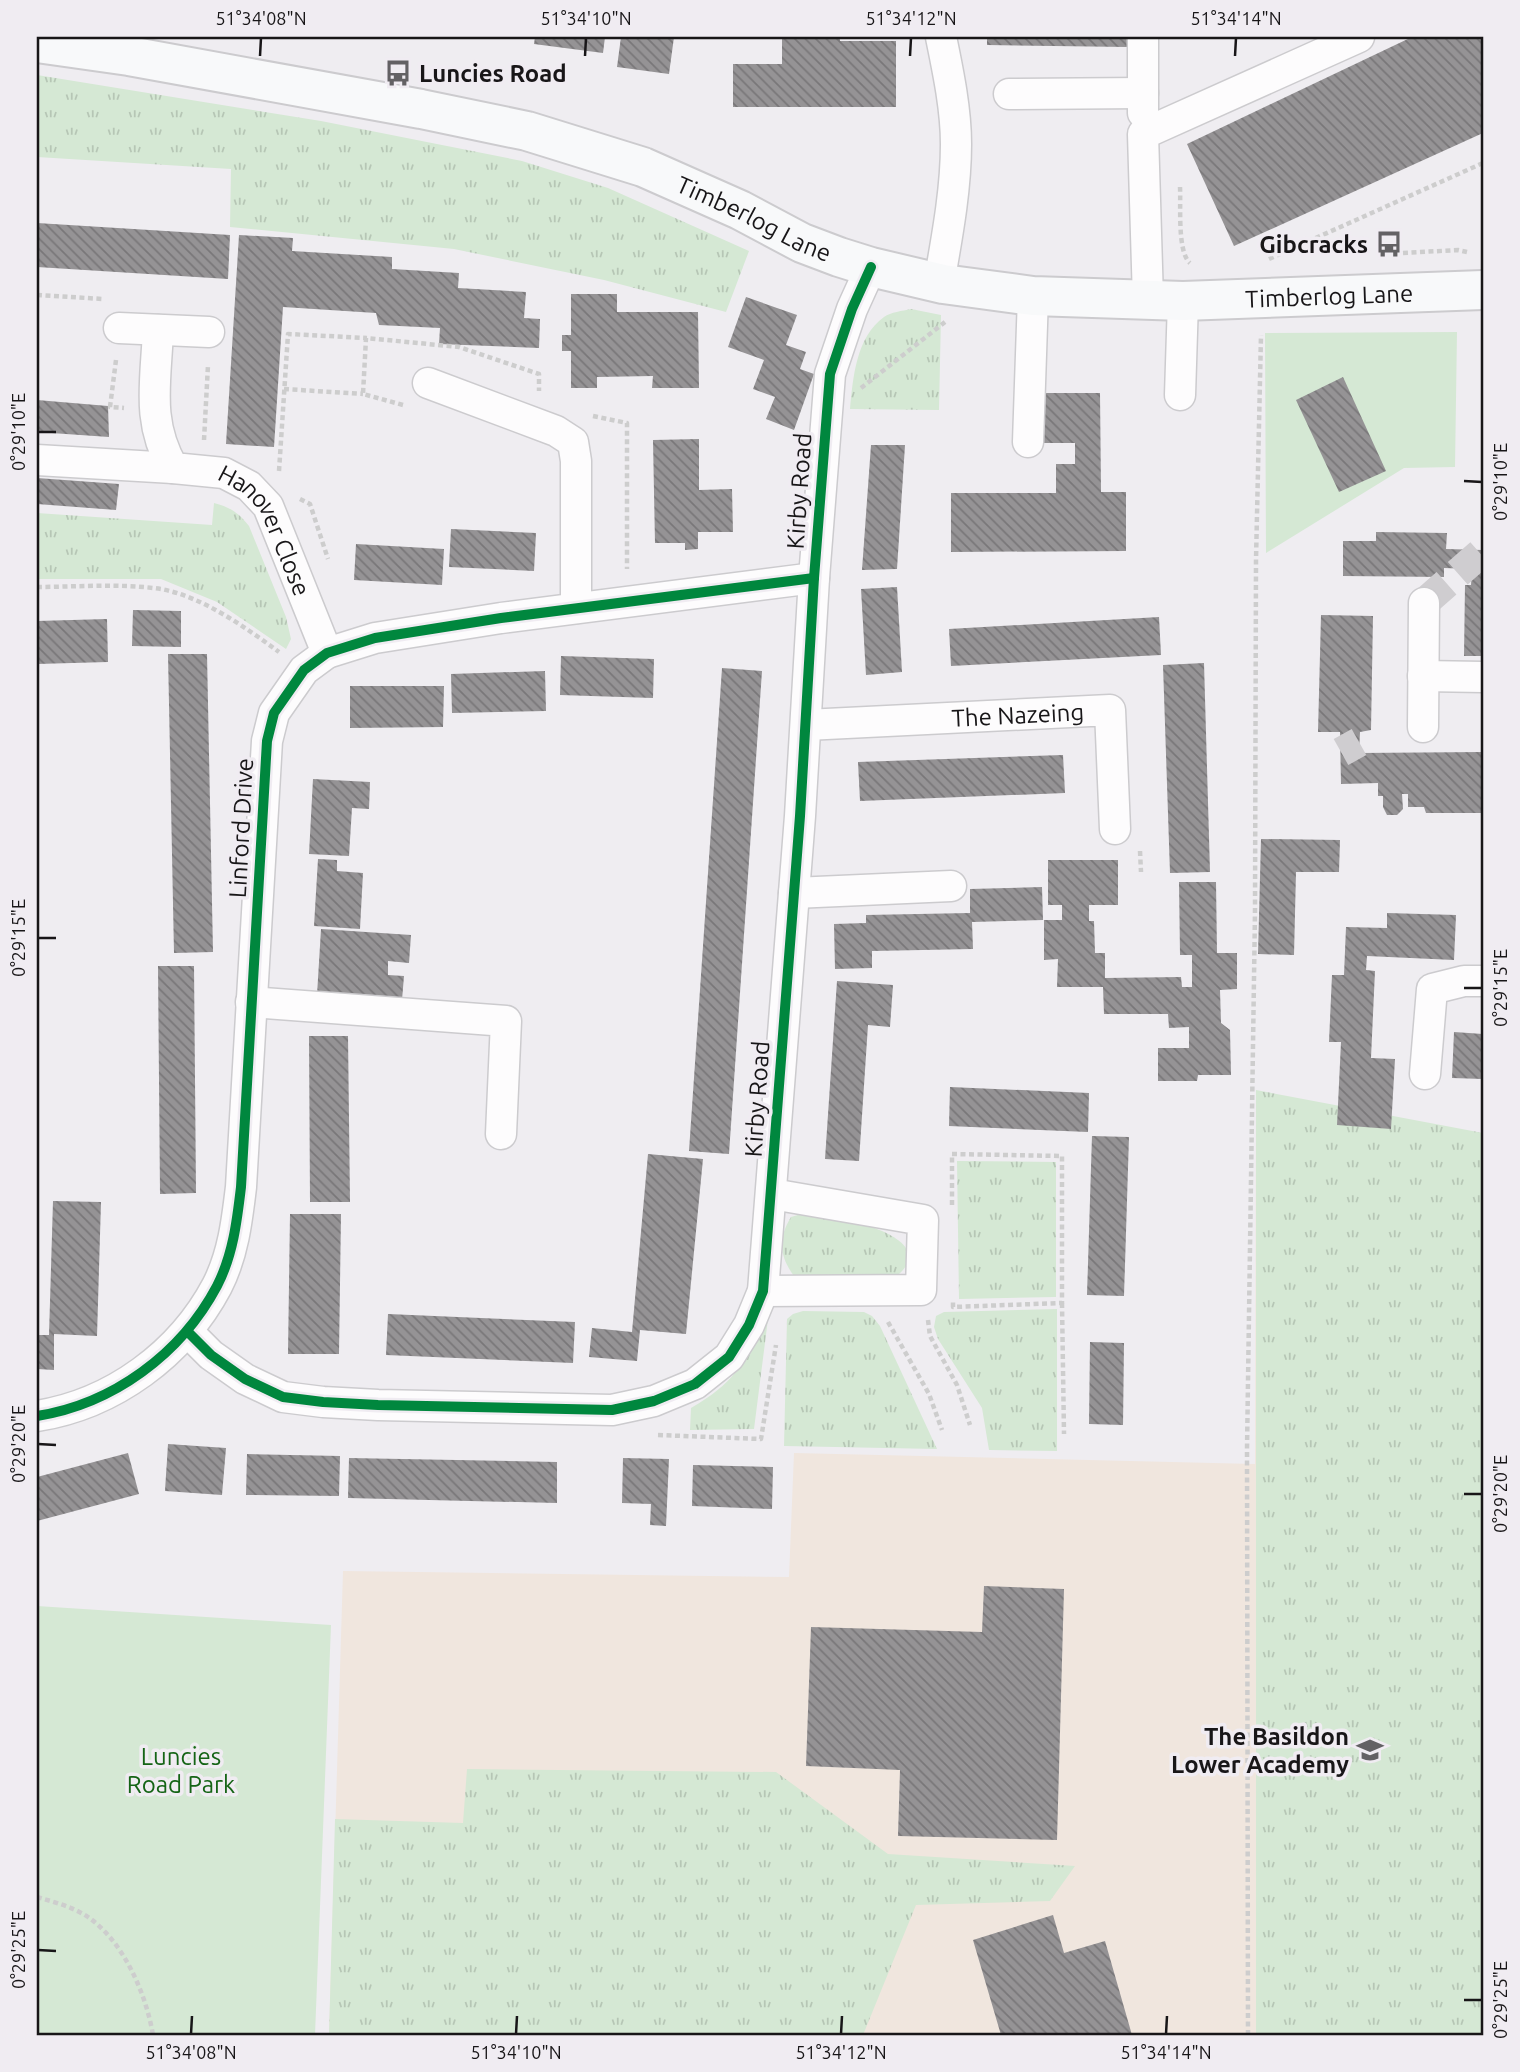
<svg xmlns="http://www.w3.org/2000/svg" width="1520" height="2072" viewBox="0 0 1520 2072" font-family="Ubuntu,sans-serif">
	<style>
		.education { fill: #f0e6de }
		.grass { fill: url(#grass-tufts) }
		.park { fill: #d5e8d4 }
		.building { fill: url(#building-back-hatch) }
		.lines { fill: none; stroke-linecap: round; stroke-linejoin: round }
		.minor-tunnel { stroke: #cfcdd0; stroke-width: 30; stroke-dasharray: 30 15; stroke-linecap: butt }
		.minor-casing { stroke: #cccbce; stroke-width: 33 }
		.secondary-casing { stroke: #cccbce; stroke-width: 42 }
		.path { stroke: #cdcdcd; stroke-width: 4.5; stroke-dasharray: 5 3.5; stroke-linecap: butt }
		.minor { stroke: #fdfcfd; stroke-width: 30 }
		.secondary { stroke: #f8f9fa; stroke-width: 38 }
		.cycleway-casing { stroke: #f0ecf2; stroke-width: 15 }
		.cycleway { stroke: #00873e; stroke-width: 10 }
		.ticks { fill: none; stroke: #181618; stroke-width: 2.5 }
		.labels { text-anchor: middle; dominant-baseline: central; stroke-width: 7; stroke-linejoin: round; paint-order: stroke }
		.poi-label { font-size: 24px; font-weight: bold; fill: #181618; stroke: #f0ecf2; text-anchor: end }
		.street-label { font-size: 24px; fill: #181618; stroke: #f0ecf2 }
		.park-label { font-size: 24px; fill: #156416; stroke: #f0ecf2 }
		.neatline { fill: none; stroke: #181618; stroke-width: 2.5 }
		.ticks-label { font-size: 18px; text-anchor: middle; fill: #181618 }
	</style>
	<defs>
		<pattern id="grass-tufts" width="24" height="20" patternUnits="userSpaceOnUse" patternTransform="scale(1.75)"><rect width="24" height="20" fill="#d5e8d4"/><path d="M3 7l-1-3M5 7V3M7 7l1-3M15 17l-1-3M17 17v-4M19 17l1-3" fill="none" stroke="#b6c6b5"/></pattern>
		<pattern id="building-back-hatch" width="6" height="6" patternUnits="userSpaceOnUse" patternTransform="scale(1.75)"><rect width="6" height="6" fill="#959395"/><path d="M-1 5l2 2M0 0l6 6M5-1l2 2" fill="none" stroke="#797779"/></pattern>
	</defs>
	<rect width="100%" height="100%" fill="#efedf1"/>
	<polygon class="education" points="1256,1090 1483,2035 329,2035 343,1571 789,1577 794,1453 1255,1464"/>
	<g class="grass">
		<polygon points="37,75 321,121 522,161 608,188 749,251 726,312 604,280 454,249 230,227 231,169 37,157"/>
		<path d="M 911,309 L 941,315 L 939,410 L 850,409 C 853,378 856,337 884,317 C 891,312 902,311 911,309 Z"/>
		<path d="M 214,503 C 230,507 239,513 249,526 L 286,617 L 291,639 L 286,649 L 217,602 L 161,579 L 37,579 L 37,513 L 212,525 Z"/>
		<polygon points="1256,1090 1483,1133 1483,2035 1256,2035"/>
		<polygon points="957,1161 1056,1162 1056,1297 959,1299"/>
		<path d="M 808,1212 C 831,1215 942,1235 899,1274 L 809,1279 L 794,1276 C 779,1256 778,1238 791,1217 Z"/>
		<polygon points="1057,1309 1057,1451 989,1450 982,1408 938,1339 934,1327 936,1316 944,1312"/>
		<polygon points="803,1311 864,1312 872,1316 880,1326 937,1449 784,1446 787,1319 793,1314"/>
		<path d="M 768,1319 L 754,1429 L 690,1430 L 691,1408 C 736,1382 744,1362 768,1319 Z"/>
		<polygon points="467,1769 776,1772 888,1854 1075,1866 1050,1901 916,1905 863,2035 329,2035 335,1819 463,1823"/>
	</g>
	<g class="park">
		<polygon points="1457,332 1455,467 1404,468 1266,553 1265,333"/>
		<polygon points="37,1606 331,1625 315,2035 37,2035"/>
	</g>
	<g class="building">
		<polygon points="535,37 605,37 603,53 534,44"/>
		<polygon points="621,37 674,37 669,74 617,67"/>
		<polygon points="782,37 840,37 840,41 896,41 896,107 733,107 733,64 782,64"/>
		<polygon points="987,37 1127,37 1127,47 987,45"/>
		<polygon points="1412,37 1483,37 1483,133 1234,246 1187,144"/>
		<polygon points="37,223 230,235 228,279 37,267"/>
		<polygon points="239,235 293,238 292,251 392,257 392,269 459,273 458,288 526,292 524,318 540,319 539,348 439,344 440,328 379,325 376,313 283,307 274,447 226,444"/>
		<polygon points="571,294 617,294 617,312 698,312 699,388 652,388 653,376 597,377 597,388 571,388 571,351 562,351 562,335 571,335"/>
		<polygon points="746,297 797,315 786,345 806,352 800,369 814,374 794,430 766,419 775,397 753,389 764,360 728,347"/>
		<polygon points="1343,377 1386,471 1339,492 1296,400"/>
		<polygon points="1043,393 1100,393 1101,492 1126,492 1126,551 951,552 951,493 1056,493 1056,464 1075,464 1075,443 1043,443"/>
		<polygon points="37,400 108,406 109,437 37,432"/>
		<polygon points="699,439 699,490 732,489 733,532 698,532 698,549 685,550 685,543 655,543 653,440"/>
		<polygon points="871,445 905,445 897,569 862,570"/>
		<polygon points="37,478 119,484 116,510 37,504"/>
		<polygon points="451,529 536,533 534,571 449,567"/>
		<polygon points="1376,532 1447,533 1446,549 1483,550 1483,656 1464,656 1465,585 1471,585 1472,569 1444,568 1444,577 1343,576 1343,541 1376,541"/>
		<polygon points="356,544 444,549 442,585 354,580"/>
		<polygon points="897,587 902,672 866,675 861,589"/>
		<polygon points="133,610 181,611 181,647 132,646"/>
		<polygon points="1321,615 1373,616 1371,730 1360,732 1359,753 1483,752 1483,813 1426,813 1424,807 1408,807 1408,794 1402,794 1403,809 1397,815 1387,815 1383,807 1383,796 1378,796 1378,783 1341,784 1340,732 1318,732"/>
		<polygon points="1159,617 1161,655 951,666 949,629"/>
		<polygon points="107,619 108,662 37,664 37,621"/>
		<polygon points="168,654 207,654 213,952 174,953"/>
		<polygon points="561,656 654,659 653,698 560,695"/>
		<polygon points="1204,663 1210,872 1170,873 1163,665"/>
		<polygon points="722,668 762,671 729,1154 689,1151"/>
		<polygon points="545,671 546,711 452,713 451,674"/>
		<polygon points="350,686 444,686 443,727 350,728"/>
		<polygon points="1063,755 1065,793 860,801 858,762"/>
		<polygon points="313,779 370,782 369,809 352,808 349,856 309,854"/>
		<polygon points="1261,839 1340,840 1339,872 1296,872 1294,955 1258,954"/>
		<polygon points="318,859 337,860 337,871 363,873 360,929 314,926"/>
		<polygon points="1048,860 1118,860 1118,905 1089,905 1089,921 1094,921 1095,953 1105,953 1105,978 1181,977 1182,987 1192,987 1192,955 1180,955 1179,882 1216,882 1217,953 1237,953 1237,989 1220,990 1221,1023 1230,1030 1231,1075 1198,1075 1197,1081 1158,1081 1158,1048 1189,1048 1189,1027 1169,1028 1168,1014 1104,1014 1103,987 1057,987 1058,959 1044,960 1044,920 1062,920 1062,905 1048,905"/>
		<polygon points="1042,887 1043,920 972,922 973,949 872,951 872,968 835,969 834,924 866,923 866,915 970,913 970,889"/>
		<polygon points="1387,913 1456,915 1454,960 1367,956 1366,970 1375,971 1371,1058 1395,1059 1391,1129 1337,1125 1341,1042 1329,1042 1332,975 1344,975 1346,927 1387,928"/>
		<polygon points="321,929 411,935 409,963 388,961 388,975 404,976 402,1000 317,995"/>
		<polygon points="158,966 194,966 196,1193 160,1194"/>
		<polygon points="837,981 893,985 890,1027 868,1025 859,1161 825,1159"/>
		<polygon points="1454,1032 1483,1034 1483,1079 1452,1078"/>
		<polygon points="309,1036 348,1036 350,1202 310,1202"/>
		<polygon points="950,1087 1089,1093 1088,1132 949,1126"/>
		<polygon points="1092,1136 1129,1137 1124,1296 1087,1295"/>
		<polygon points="648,1154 703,1159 686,1334 640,1330 637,1361 589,1357 592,1328 632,1332"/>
		<polygon points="53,1201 101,1202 97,1336 54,1334 54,1370 37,1369 37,1335 49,1335"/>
		<polygon points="290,1214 341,1214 339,1354 288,1354"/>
		<polygon points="388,1314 575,1322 573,1363 386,1355"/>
		<polygon points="1090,1342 1124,1343 1123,1425 1089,1424"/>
		<polygon points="168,1444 226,1448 222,1495 165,1491"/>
		<polygon points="128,1453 139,1494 37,1521 37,1477"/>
		<polygon points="247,1454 340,1456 339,1496 246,1495"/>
		<polygon points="349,1458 557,1462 557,1503 348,1498"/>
		<polygon points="623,1458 669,1459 666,1526 650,1525 651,1504 622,1503"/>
		<polygon points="693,1465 773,1467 772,1509 692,1506"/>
		<polygon points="984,1586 1064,1589 1057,1840 898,1836 900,1770 806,1766 811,1627 982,1632"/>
		<polygon points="1053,1915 1064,1953 1105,1941 1132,2035 1001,2035 973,1940"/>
	</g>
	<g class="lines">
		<g class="minor-tunnel">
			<polyline points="1424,603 1483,551"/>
			<polyline points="1341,752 1359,742"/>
		</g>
		<g class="minor-casing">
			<g id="minor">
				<polyline points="1009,94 1143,93"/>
				<polyline points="1143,113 1143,37"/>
				<path d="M 939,283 C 947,237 956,190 956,144 C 956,109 948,71 941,37"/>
				<polyline points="1148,300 1143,134 1359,37"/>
				<polyline points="119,328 209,332"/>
				<path id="s1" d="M 158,330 C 156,382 146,421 173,468 L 224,473 L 249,486 L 268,506 L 327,653"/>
				<polyline points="428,383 556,431 573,442 576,461 576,608"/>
				<polyline points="1180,395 1183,301"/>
				<polyline points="1028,442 1033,296"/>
				<polyline points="37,460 173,468"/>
				<polyline points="1423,676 1483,677"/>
				<path id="s2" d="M 806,725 L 1110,710 L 1115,829"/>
				<polyline points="1423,727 1424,603"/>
				<polyline points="794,893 951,886"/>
				<polyline points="251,1002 506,1021 501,1134"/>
				<polyline points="1425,1074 1432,989 1464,981 1483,981"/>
				<polyline points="763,1291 921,1290 923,1220 772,1194"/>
				<polyline points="188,1332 211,1355 245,1379 283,1397 323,1402 378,1405 612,1410 654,1401 695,1384 729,1357 749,1325 763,1291 800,816 814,578 830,374 852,309 871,267"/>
				<path d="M 37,1416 C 113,1404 181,1354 217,1286 C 233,1255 237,1221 241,1187 L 267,741 L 274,713 L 304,670 L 327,653 L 375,638 L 501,618 L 814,578"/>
			</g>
		</g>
		<g class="secondary-casing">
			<g id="secondary">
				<path id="s3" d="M 37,43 L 129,56 L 421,109 L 527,131 L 643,167 L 740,210 L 802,243 L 839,257 L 871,267 L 943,284 L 1033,296 L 1183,301 L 1483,290"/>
			</g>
		</g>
		<g class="path">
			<path d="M 1180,187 C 1181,205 1177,252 1190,263"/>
			<polyline points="1403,253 1458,250 1467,252"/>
			<polyline points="1269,259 1483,163"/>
			<polyline points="37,295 103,299"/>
			<polyline points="116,360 110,407 124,408"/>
			<polyline points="861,388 945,322"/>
			<polyline points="284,389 363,394"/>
			<polyline points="403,405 363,394 366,338 459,347 539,374 539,391"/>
			<polyline points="593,416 627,423 627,569"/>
			<polyline points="204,440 208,365"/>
			<polyline points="279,471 288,334 366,338"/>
			<polyline points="300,499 310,504 328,559"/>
			<path d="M 37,587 C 77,587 120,583 161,589 C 203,597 245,627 279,652"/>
			<polyline points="1140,851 1141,872"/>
			<polyline points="952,1205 952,1154 1062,1156 1062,1303 953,1307 953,1299"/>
			<polyline points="1062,1303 1064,1434"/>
			<polyline points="928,1320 930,1336 957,1385 970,1425"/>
			<polyline points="888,1322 929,1394 942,1430"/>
			<polyline points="658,1435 761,1439 776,1345"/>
			<path d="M 37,1897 C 54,1902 73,1907 88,1917 C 124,1942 146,1994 153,2035"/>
			<polyline points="1248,2035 1247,1449 1255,911 1256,560 1261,335"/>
		</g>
		<use href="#minor" class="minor"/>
		<use href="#secondary" class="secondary"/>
		<g class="cycleway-casing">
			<g id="cycleway">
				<polyline points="188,1332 211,1355 245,1379 283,1397 323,1402 378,1405 612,1410 654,1401 695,1384 729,1357 749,1325 763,1291 800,816 814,578 830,374 852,309 871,267"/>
				<path d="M 37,1416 C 113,1404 181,1354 217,1286 C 233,1255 237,1221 241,1187 L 267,741 L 274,713 L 304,670 L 327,653 L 375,638 L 501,618 L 814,578"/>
			</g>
		</g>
		<use href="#cycleway" class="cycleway"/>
	</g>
	<path class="ticks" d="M 260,56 L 261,38M 585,56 L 586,38M 910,56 L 911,38M 1235,56 L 1236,38M 38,432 L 56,432M 1464,481 L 1482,482M 38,938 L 56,938M 1464,988 L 1482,988M 38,1444 L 56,1445M 1464,1494 L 1482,1494M 38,1950 L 56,1951M 1464,2000 L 1482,2000M 191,2034 L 192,2016M 516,2034 L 517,2016M 841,2034 L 842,2016M 1166,2034 L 1167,2016"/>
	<defs>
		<g id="bus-bare" transform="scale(2.1)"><path d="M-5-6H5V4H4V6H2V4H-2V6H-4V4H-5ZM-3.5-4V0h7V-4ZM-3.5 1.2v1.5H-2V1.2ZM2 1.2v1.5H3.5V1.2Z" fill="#636164" stroke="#f0ecf2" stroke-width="2.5" paint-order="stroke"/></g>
		<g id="school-bare" transform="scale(2.1)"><path d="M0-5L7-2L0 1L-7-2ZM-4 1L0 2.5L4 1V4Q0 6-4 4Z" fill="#636164" stroke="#f0ecf2" stroke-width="2.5" paint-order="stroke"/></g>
	</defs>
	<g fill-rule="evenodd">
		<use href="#bus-bare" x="398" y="73"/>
		<use href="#bus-bare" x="1389" y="244"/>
		<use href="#school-bare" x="1370" y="1750"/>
	</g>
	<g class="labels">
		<g class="poi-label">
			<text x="419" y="73" text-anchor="start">Luncies Road</text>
			<text x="1368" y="244">Gibcracks</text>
			<text x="1349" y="1736">The Basildon<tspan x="1349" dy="28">Lower Academy</tspan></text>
		</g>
		<g class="street-label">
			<text stroke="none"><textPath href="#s3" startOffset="742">Timberlog Lane</textPath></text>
			<text stroke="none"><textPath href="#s3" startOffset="1330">Timberlog Lane</textPath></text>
			<text transform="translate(799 491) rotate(-86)">Kirby Road</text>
			<text stroke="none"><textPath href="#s1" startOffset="266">Hanover Close</textPath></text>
			<text stroke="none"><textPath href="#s2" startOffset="212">The Nazeing</textPath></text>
			<text transform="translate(241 828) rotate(-87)">Linford Drive</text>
			<text transform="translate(757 1099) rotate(-86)">Kirby Road</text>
		</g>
		<g class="park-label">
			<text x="181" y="1756">Luncies<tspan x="181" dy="28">Road Park</tspan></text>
		</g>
	</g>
	<rect width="1520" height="2072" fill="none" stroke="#f0ecf2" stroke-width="77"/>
	<rect x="38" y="38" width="1444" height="1996" class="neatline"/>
	<g class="ticks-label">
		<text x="261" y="25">51°34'08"N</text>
		<text x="586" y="25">51°34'10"N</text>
		<text x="911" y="25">51°34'12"N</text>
		<text x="1236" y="25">51°34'14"N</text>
		<text transform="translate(19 432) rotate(-90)" y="6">0°29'10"E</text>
		<text transform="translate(1501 482) rotate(-90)" y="6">0°29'10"E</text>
		<text transform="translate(19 938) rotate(-90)" y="6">0°29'15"E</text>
		<text transform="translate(1501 988) rotate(-90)" y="6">0°29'15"E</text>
		<text transform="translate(19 1444) rotate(-90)" y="6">0°29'20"E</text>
		<text transform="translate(1501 1494) rotate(-90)" y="6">0°29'20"E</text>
		<text transform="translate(19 1950) rotate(-90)" y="6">0°29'25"E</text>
		<text transform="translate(1501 2000) rotate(-90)" y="6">0°29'25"E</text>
		<text x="191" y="2059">51°34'08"N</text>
		<text x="516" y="2059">51°34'10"N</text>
		<text x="841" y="2059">51°34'12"N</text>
		<text x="1166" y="2059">51°34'14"N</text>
	</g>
</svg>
